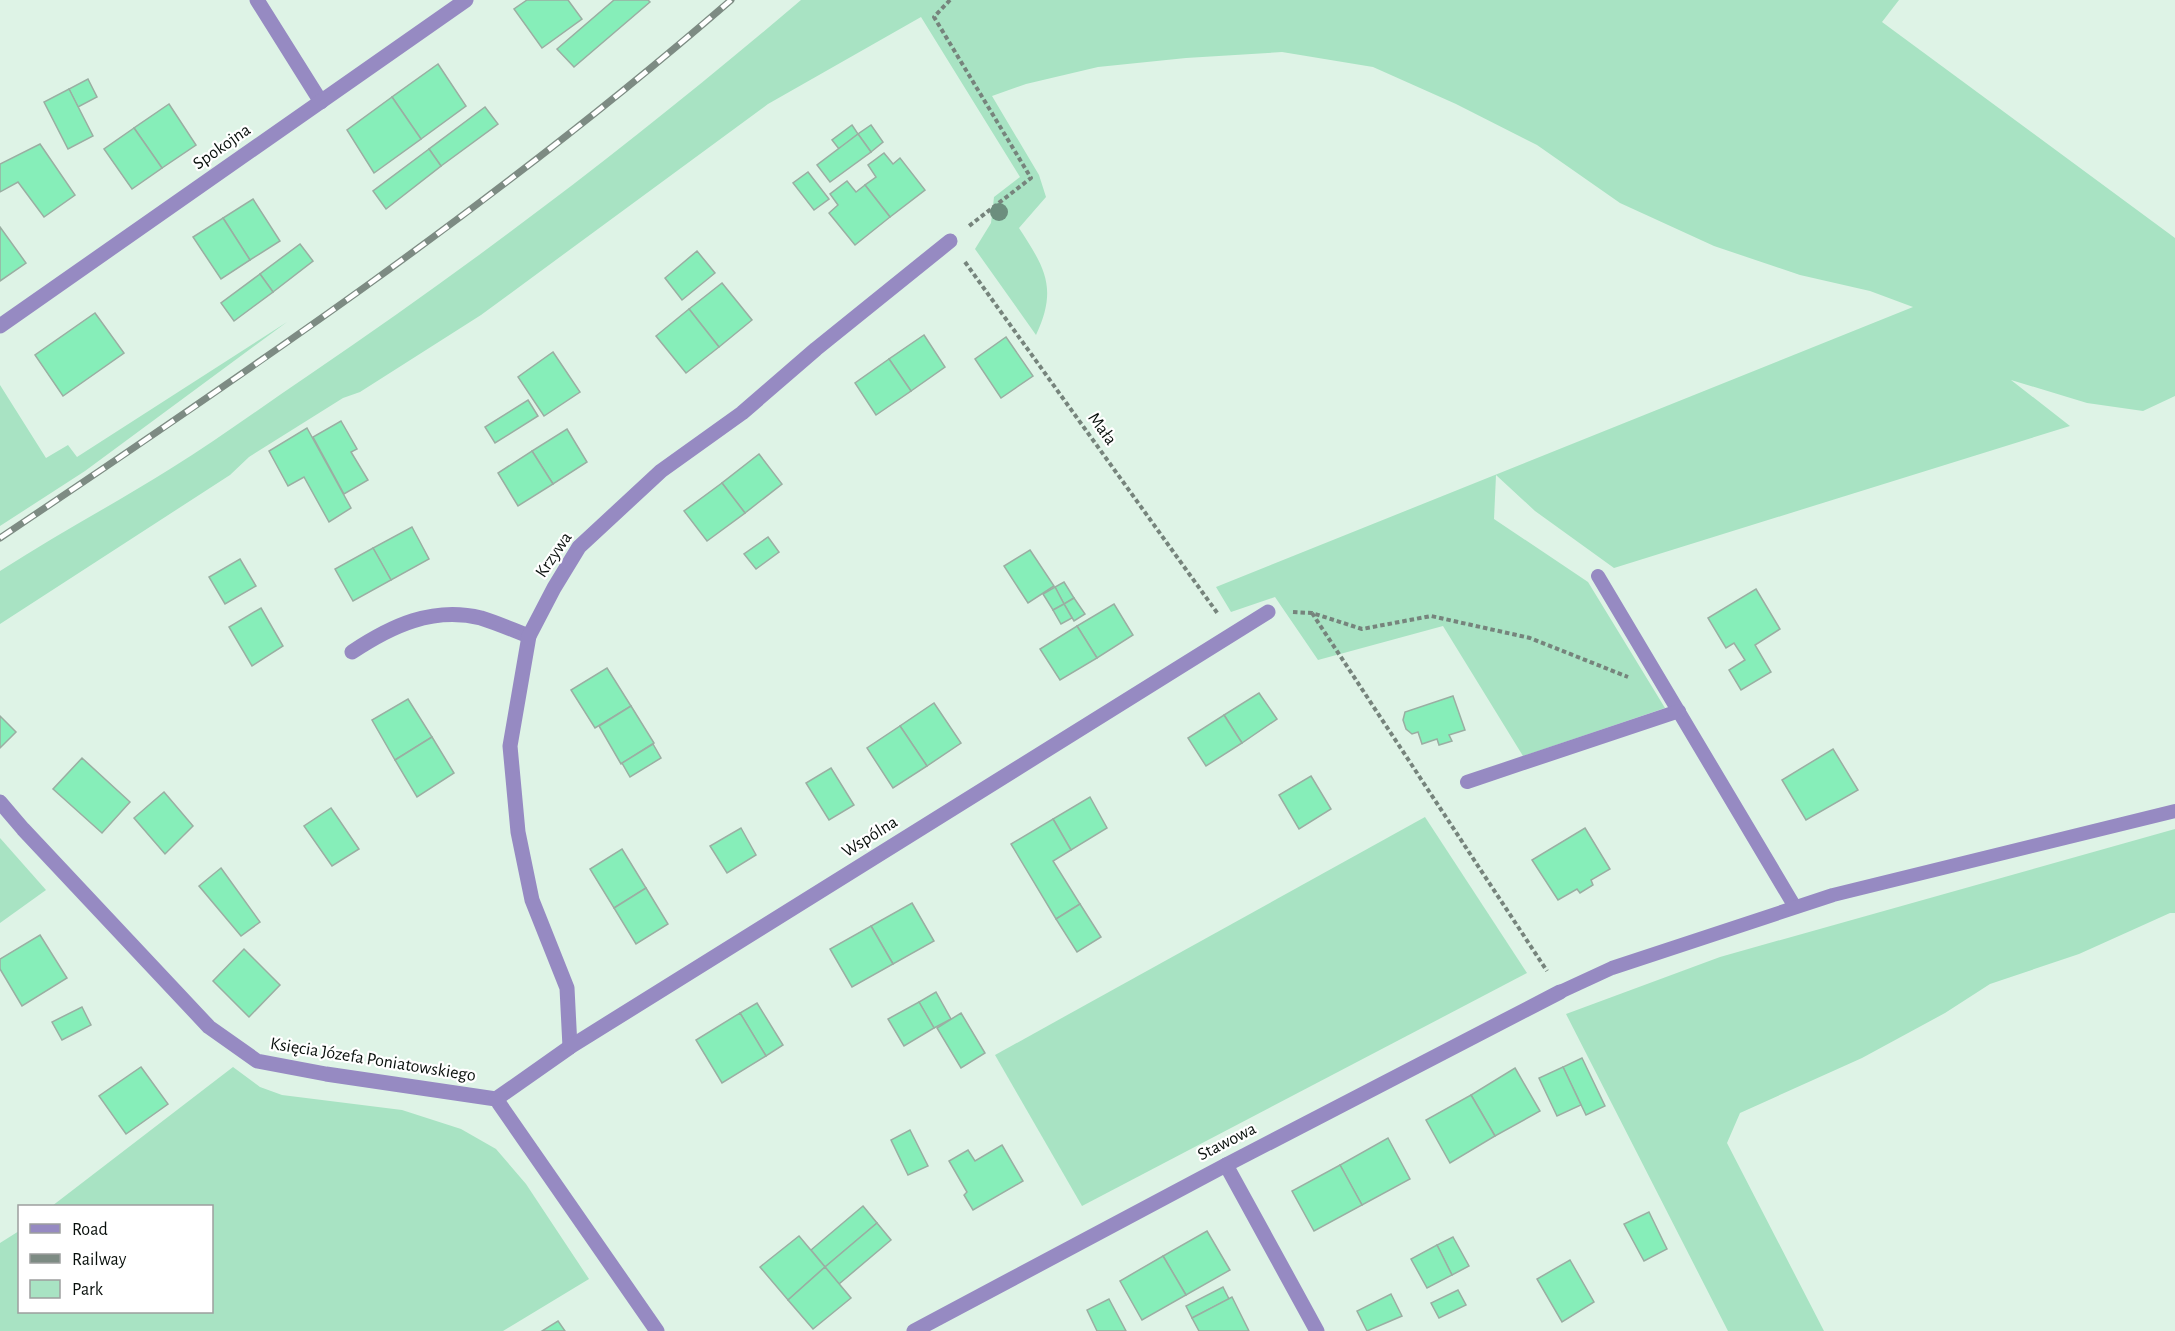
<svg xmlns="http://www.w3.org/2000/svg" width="2175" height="1331" viewBox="0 0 2175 1331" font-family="'Alegreya Sans',sans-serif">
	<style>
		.green { fill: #a8e3c3 }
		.building { fill: #86eeb9; stroke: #9aaea2; stroke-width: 1.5 }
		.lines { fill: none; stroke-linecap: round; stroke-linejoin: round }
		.path { stroke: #76847c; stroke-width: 4; stroke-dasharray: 4.5 3; stroke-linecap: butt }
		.service { stroke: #968ac2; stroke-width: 14 }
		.minor { stroke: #968ac2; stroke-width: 15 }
		.rail-casing { stroke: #7d8b83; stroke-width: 7 }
		.rail { stroke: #fff; stroke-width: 4.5; stroke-dasharray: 14; stroke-linecap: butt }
		.tree { fill: #6c8e7e }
		.labels { text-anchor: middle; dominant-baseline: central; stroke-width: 4.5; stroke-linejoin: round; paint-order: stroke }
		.street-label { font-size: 18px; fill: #09100c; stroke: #fff }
	</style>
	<rect width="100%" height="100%" fill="#def3e6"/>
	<g class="green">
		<path d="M 801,0 L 1899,0 L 1882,22 L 2175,238 L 2175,396 L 2143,411 L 2087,403 L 2011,380 L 2070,426 L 1614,568 L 1535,511 L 1496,475 L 1494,519 L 1588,582 L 1665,708 L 1523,756 L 1443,626 L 1318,660 L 1275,597 L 1231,612 L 1216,587 L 1913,307 L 1870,291 L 1800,275 L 1714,246 L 1620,203 L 1537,145 L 1456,104 L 1373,67 L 1282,52 L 1186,58 L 1098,67 L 1026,84 L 992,96 L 1039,175 L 1046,197 L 1019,228 C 1045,268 1058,288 1036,335 L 975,249 L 991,223 L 994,197 L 1020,177 L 921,17 L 768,104 L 481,315 L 360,392 L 343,398 L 249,457 L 230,475 L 0,624 L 0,571 C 56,535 114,504 170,469 C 217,440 263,406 309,375 C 480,259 644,134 801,0 Z"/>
		<polygon points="287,322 85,471 0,526 0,385 46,458 68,445 77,457"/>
		<polygon points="1425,817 1527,973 1082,1206 995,1055"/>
		<polygon points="2175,829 2175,913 2170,913 2079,954 1990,984 1945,1013 1862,1058 1740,1113 1727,1143 1824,1331 1728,1331 1566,1014 1720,957"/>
		<polygon points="0,838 46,890 0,923"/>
		<polygon points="233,1067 260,1087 282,1095 402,1110 461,1129 496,1149 526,1184 589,1279 503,1331 0,1331 0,1243 19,1231 20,1312 212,1312 212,1206 52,1206"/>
	</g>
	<g class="building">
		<polygon points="527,0 568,0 582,19 542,48 514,9"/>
		<polygon points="614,0 648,0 650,2 574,67 557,49"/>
		<polygon points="438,64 466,106 421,139 392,97"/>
		<polygon points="88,79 97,97 78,107 69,89"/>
		<polygon points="69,89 93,136 68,149 44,102"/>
		<polygon points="392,97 421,139 374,173 347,130"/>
		<polygon points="169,104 196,145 162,168 134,128"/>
		<polygon points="485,107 498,124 441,166 429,149"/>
		<polygon points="852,125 858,134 839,149 832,140"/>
		<polygon points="871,125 883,142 871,152 858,134"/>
		<polygon points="134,128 162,168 132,189 104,149"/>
		<polygon points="858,134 871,152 830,182 817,165"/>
		<polygon points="40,144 75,195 44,217 18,182 0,192 0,164"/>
		<polygon points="429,149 441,166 386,209 373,191"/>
		<polygon points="884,153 893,164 900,158 925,190 890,217 865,185 876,177 868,165"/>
		<polygon points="808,172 829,199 814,210 793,183"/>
		<polygon points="847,181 856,192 865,185 890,217 855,245 829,213 838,205 830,194"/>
		<polygon points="253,199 280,241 250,260 223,218"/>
		<polygon points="223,218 250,260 221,279 193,237"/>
		<polygon points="0,227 26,263 0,281"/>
		<polygon points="300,244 313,261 273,292 260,274"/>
		<polygon points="697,251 715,273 682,300 665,278"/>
		<polygon points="260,274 273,292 234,321 221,303"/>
		<polygon points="722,283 752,320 719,347 689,309"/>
		<polygon points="689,309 719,347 686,373 656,336"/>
		<polygon points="95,313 124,353 63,396 35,355"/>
		<polygon points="924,335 945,367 911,391 889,359"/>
		<polygon points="1006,337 1033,376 1001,398 975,359"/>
		<polygon points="553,352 580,392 544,416 518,377"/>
		<polygon points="889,359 911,391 876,415 855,383"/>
		<polygon points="528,400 538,416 495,443 485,427"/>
		<polygon points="341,421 357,449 351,452 368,480 344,494 313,437"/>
		<polygon points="307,428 351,508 329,522 304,477 288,486 269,451"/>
		<polygon points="567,429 587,462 553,484 532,451"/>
		<polygon points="532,451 553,484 518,506 498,473"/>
		<polygon points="759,454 782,484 745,513 722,483"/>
		<polygon points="722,483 745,513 707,541 684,511"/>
		<polygon points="412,527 429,559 391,580 373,548"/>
		<polygon points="768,537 779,552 756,569 744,554"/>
		<polygon points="373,548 391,580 353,601 335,569"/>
		<polygon points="1030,550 1054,586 1028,603 1004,566"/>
		<polygon points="240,559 256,586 225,604 209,577"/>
		<polygon points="1064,582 1074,598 1064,604 1055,587"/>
		<polygon points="1055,587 1064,604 1053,610 1043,594"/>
		<polygon points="1756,589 1780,629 1755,645 1771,672 1741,690 1729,670 1745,660 1734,643 1726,648 1708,618"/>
		<polygon points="1074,598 1085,614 1074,621 1064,604"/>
		<polygon points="1064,604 1072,618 1061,624 1053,610"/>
		<polygon points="1114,604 1133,635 1097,658 1077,626"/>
		<polygon points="261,608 283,646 252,666 229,627"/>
		<polygon points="1077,626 1097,658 1060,680 1040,649"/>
		<polygon points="607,668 631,706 595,728 571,690"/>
		<polygon points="1259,693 1277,719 1242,743 1224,715"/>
		<polygon points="1453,696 1465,730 1449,735 1452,741 1439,745 1437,739 1422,744 1418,732 1412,734 1406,729 1403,720 1405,712"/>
		<polygon points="408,699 432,737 395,760 372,720"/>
		<polygon points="934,703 961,743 927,766 900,726"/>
		<polygon points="631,706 654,743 621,764 599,726"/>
		<polygon points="1224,715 1242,743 1206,766 1188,738"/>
		<polygon points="0,716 16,732 0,748"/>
		<polygon points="900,726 927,766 893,788 867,748"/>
		<polygon points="432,737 454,773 417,797 395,760"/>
		<polygon points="653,744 661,758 630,777 622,763"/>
		<polygon points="1833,749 1858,790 1806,820 1782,780"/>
		<polygon points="82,758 130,802 102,833 53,789"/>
		<polygon points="831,768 854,805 829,820 806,783"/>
		<polygon points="1311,776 1331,809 1299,829 1279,795"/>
		<polygon points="164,792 193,826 165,854 134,818"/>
		<polygon points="1090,797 1107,828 1071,850 1053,819"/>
		<polygon points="331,808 359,849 332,866 304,826"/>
		<polygon points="1053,819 1071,850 1053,861 1080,904 1056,919 1011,844"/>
		<polygon points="741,828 756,855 727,873 710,846"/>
		<polygon points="1585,828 1610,869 1591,880 1593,885 1580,893 1577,889 1558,900 1532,860"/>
		<polygon points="622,849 646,888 614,908 590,869"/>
		<polygon points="221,868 260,922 241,936 199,886"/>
		<polygon points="646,888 668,924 636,944 614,908"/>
		<polygon points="912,903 934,941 893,964 871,926"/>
		<polygon points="1080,904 1101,937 1077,952 1056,919"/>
		<polygon points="871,926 893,964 852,987 830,949"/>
		<polygon points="40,935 67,978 22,1006 0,969 0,959"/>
		<polygon points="244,949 280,985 249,1017 213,981"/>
		<polygon points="936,992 951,1019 934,1028 919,1002"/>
		<polygon points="919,1002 934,1028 904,1046 888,1019"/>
		<polygon points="757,1003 783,1045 766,1056 740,1013"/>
		<polygon points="82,1007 91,1025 62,1040 52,1022"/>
		<polygon points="740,1013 766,1056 722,1083 696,1040"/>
		<polygon points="961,1013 985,1053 961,1068 937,1028"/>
		<polygon points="1582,1058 1605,1106 1586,1115 1563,1067"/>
		<polygon points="141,1067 168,1104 126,1134 99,1096"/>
		<polygon points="1563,1067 1581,1105 1557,1116 1539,1078"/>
		<polygon points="1515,1068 1540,1111 1495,1136 1471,1095"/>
		<polygon points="1471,1095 1495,1136 1450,1163 1426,1120"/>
		<polygon points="910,1130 928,1166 908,1175 891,1140"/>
		<polygon points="1388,1138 1410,1179 1362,1205 1340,1165"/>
		<polygon points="1002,1145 1023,1181 973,1210 964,1195 967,1192 949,1161 968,1150 975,1161"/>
		<polygon points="1340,1165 1362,1205 1314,1231 1292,1191"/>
		<polygon points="863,1206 877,1223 825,1267 811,1250"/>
		<polygon points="1649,1212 1667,1249 1644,1261 1624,1224"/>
		<polygon points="877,1223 891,1240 839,1284 825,1267"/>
		<polygon points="1207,1231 1230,1270 1186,1295 1163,1256"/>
		<polygon points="799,1236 825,1267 788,1300 760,1267"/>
		<polygon points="1453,1237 1469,1266 1452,1275 1437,1245"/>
		<polygon points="1437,1245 1452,1275 1427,1288 1411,1259"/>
		<polygon points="1163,1256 1186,1295 1142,1320 1120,1281"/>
		<polygon points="1570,1260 1594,1302 1562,1322 1537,1279"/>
		<polygon points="825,1267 851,1298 813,1329 788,1300"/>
		<polygon points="1223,1287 1229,1299 1192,1318 1186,1306"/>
		<polygon points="1458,1290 1466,1305 1439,1318 1431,1303"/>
		<polygon points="1391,1294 1402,1316 1367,1331 1357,1311"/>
		<polygon points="1232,1297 1249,1331 1199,1331 1192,1318"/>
		<polygon points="1109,1299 1126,1331 1097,1331 1087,1310"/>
		<polygon points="558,1321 565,1331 542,1331"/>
	</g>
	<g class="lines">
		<g class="path">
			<polyline points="950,0 934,17 1031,178 969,226"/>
			<polyline points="965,262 1218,614"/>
			<polyline points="1293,612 1312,613 1362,629 1431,616 1530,638 1628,677"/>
			<polyline points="1312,613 1547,971"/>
		</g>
		<g class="service">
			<polyline points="1598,576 1795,907"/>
			<polyline points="1467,782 1679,711"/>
			<polyline points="1560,992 1612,968 1833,895 2175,811"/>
		</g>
		<g class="minor">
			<polyline points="257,0 321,102"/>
			<polyline points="0,326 466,0"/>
			<path d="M 352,652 C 391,626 433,606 481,618 C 497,623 513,630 529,636"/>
			<polyline points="0,802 23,829 209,1027 257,1061 326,1074 496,1099 657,1331"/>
			<polyline points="570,1047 567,988 532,900 518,832 510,746 529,636 554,588 579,547 661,471 742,413 816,349 950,241"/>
			<polyline points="496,1099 570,1047 1268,612"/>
			<polyline points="1226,1165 1317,1331"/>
			<polyline points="914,1331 1226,1165 1560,992"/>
		</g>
		<g class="rail-casing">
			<path id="rail" d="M 0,538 C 252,369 502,199 731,0"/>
		</g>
		<use href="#rail" class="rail"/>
	</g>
	<circle class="tree" cx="999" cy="212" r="9"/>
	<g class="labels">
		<g class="street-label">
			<text transform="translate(222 147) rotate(-35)">Spokojna</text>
			<text transform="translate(1102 429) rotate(54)">Mała</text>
			<text transform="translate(554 555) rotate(-56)">Krzywa</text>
			<text transform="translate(870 837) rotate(-32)">Wspólna</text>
			<text transform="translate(373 1060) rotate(9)">Księcia Józefa Poniatowskiego</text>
			<text transform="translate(1227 1142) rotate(-27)">Stawowa</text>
		</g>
	</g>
	<rect x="18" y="1205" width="195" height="108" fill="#ffffff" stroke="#9d9f9e" stroke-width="1.5"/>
	<rect x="30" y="1224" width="30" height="9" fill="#968ac2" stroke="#9d9f9e" stroke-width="1.5"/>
	<text x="72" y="1235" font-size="18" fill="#09100c">Road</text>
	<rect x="30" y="1254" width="30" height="9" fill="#7d8b83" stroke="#9d9f9e" stroke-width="1.5"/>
	<text x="72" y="1265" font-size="18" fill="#09100c">Railway</text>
	<rect x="30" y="1280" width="30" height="18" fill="#a8e3c3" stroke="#9d9f9e" stroke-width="1.5"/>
	<text x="72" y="1295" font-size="18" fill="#09100c">Park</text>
</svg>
